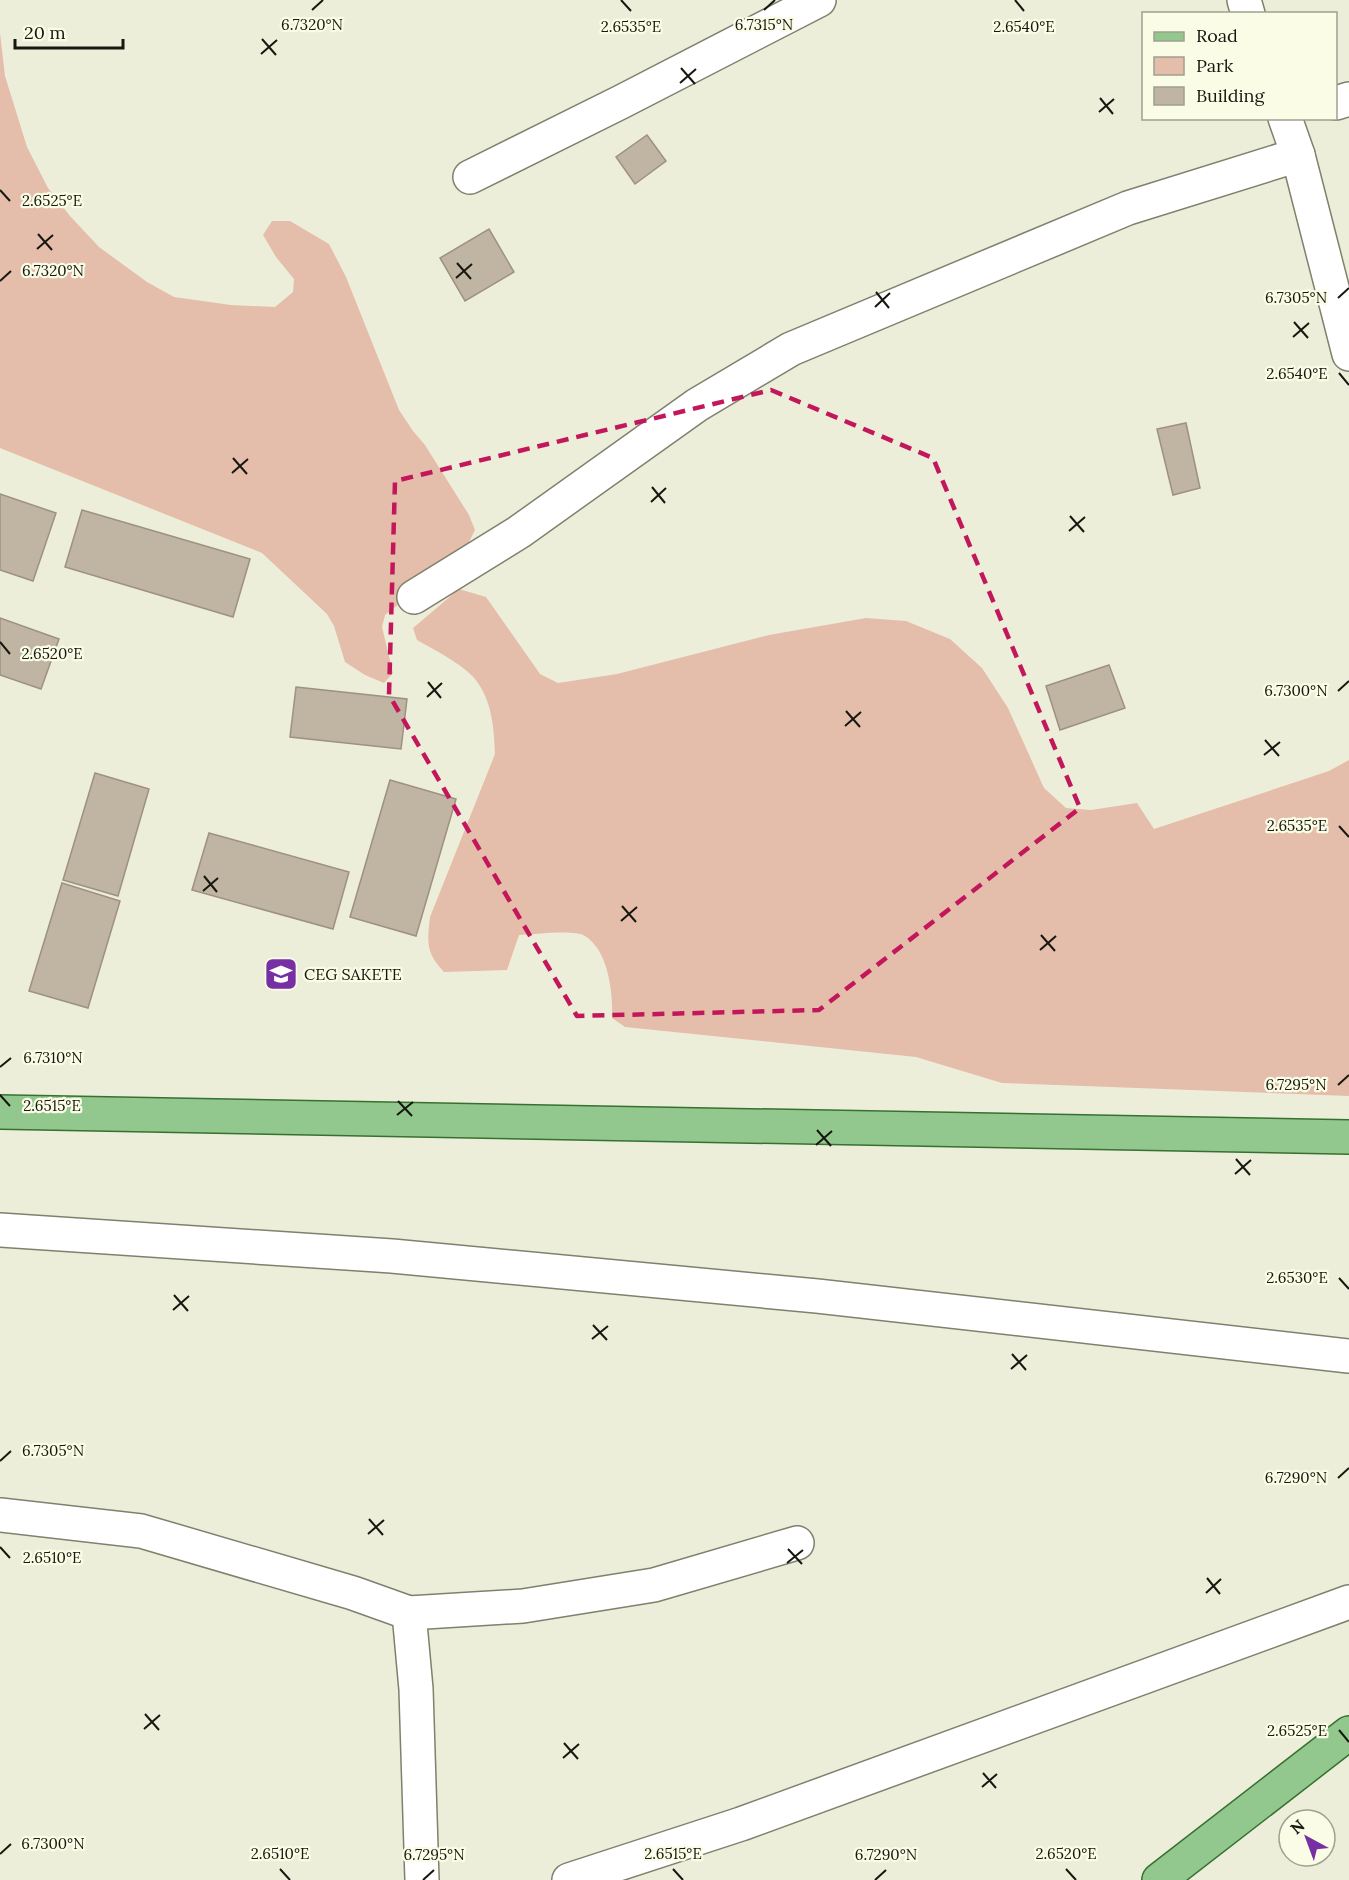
<svg xmlns="http://www.w3.org/2000/svg" width="1349" height="1880" viewBox="0 0 1349 1880" font-family="Lora,serif">
	<style>
		.green { fill: #e5bdab }
		.building { fill: #c0b4a2; stroke: #9d9180; stroke-width: 1.5 }
		.lines { fill: none; stroke-linecap: round; stroke-linejoin: round }
		.minor-casing { stroke: #7f806d; stroke-width: 36 }
		.major-casing { stroke: #377131; stroke-width: 36 }
		.minor { stroke: #fff; stroke-width: 33 }
		.major { stroke: #92c78e; stroke-width: 33 }
		.marked { fill: none; stroke: #c2185b; stroke-width: 4.5; stroke-dasharray: 12 8; stroke-linejoin: round }
		.ticks { fill: none; stroke: #16170f; stroke-width: 2 }
		.labels { text-anchor: middle; dominant-baseline: central; stroke-width: 4.5; stroke-linejoin: round; paint-order: stroke }
		.poi-label { font-size: 16px; fill: #16170f; stroke: #fafce6; text-anchor: start }
		.ticks-label { font-size: 15px; text-anchor: middle; fill: #16170f; stroke: #fafce6; stroke-width: 4.5; stroke-linejoin: round; paint-order: stroke }
	</style>
	<rect width="100%" height="100%" fill="#edeed9"/>
	<g class="green">
		<polygon points="0,33 5,76 27,147 48,188 70,216 99,247 147,282 174,297 231,305 275,307 293,292 294,279 276,257 263,235 272,221 290,221 329,244 346,277 399,410 413,431 425,445 469,515 475,530 466,548 455,560 385,615 382,627 393,673 384,683 365,675 345,662 334,626 327,614 262,553 0,448"/>
		<path d="M 459,589 L 486,597 L 540,674 L 558,683 L 617,674 L 769,635 L 866,618 L 906,621 L 950,639 L 982,668 L 1008,708 L 1044,788 L 1066,808 L 1091,810 L 1137,803 L 1154,829 L 1329,771 L 1349,760 L 1349,1096 L 1002,1083 L 916,1057 L 625,1027 L 612,1018 C 613,994 609,951 585,936 C 574,929 533,935 519,935 L 507,970 L 444,972 C 426,953 427,943 430,917 L 495,754 C 494,728 492,700 475,679 C 464,665 433,649 417,640 L 413,628 Z"/>
	</g>
	<g class="building">
		<polygon points="647,135 666,161 635,184 616,157"/>
		<polygon points="489,229 514,272 465,301 440,258"/>
		<polygon points="1186,423 1200,488 1173,495 1157,429"/>
		<polygon points="0,494 56,513 33,581 0,570"/>
		<polygon points="82,510 250,559 233,617 65,567"/>
		<polygon points="0,618 59,639 41,689 0,675"/>
		<polygon points="1109,665 1125,708 1060,730 1046,686"/>
		<polygon points="296,687 407,699 401,749 290,737"/>
		<polygon points="95,773 149,789 118,896 63,880"/>
		<polygon points="390,780 456,799 416,936 350,917"/>
		<polygon points="209,833 349,872 333,929 192,890"/>
		<polygon points="62,883 120,901 88,1008 29,991"/>
	</g>
	<g class="lines">
		<g class="minor-casing">
			<g id="minor">
				<polyline points="1244,0 1248,14"/>
				<polyline points="1336,103 1349,99"/>
				<polyline points="1285,118 1298,155 1349,354"/>
				<polyline points="470,177 621,102 819,0"/>
				<polyline points="414,597 519,532 697,405 791,349 1128,208 1298,155"/>
				<polyline points="0,1230 392,1256 817,1296 1349,1356"/>
				<polyline points="0,1515 141,1531 353,1593 409,1613 523,1606 654,1585 797,1543"/>
				<polyline points="409,1613 416,1689 422,1880"/>
				<polyline points="569,1880 741,1824 1349,1602"/>
			</g>
		</g>
		<g class="major-casing">
			<g id="major">
				<polyline points="0,1112 1349,1137"/>
				<polyline points="1159,1880 1349,1733"/>
			</g>
		</g>
		<use href="#minor" class="minor"/>
		<use href="#major" class="major"/>
	</g>
	<path class="marked" d="M 771,390 L 933,458 L 1080,808 L 819,1010 L 577,1016 L 389,695 L 395,481 Z"/>
	<path class="ticks" d="M 621,0 L 631,11M 1015,0 L 1024,11M 312,10 L 323,0M 764,10 L 775,0M 262,39 L 276,55M 261,54 L 277,40M 681,68 L 695,84M 680,83 L 696,69M 1100,98 L 1113,114M 1099,112 L 1114,99M 0,190 L 10,201M 38,234 L 52,250M 37,249 L 53,235M 457,263 L 471,279M 456,278 L 472,264M 0,281 L 11,271M 876,292 L 889,308M 1338,298 L 1349,288M 875,307 L 890,293M 1294,322 L 1308,338M 1293,337 L 1309,323M 1339,373 L 1349,385M 233,458 L 247,474M 232,473 L 248,459M 652,487 L 665,503M 651,502 L 666,488M 1070,516 L 1084,532M 1069,531 L 1085,517M 0,642 L 10,654M 428,682 L 441,698M 1338,691 L 1349,681M 427,697 L 442,683M 846,711 L 860,727M 845,726 L 861,712M 1265,740 L 1279,756M 1264,755 L 1280,742M 1339,826 L 1349,837M 204,876 L 217,892M 203,891 L 218,878M 622,906 L 636,922M 621,921 L 637,907M 1041,935 L 1055,951M 1040,950 L 1056,936M 0,1067 L 11,1058M 1338,1085 L 1349,1075M 0,1095 L 10,1106M 398,1101 L 412,1116M 397,1115 L 413,1102M 817,1130 L 831,1146M 816,1145 L 832,1131M 1236,1159 L 1250,1175M 1235,1174 L 1251,1160M 1339,1278 L 1349,1289M 174,1295 L 188,1311M 173,1310 L 189,1296M 593,1325 L 607,1340M 592,1339 L 608,1326M 1012,1354 L 1026,1370M 1011,1369 L 1027,1355M 0,1461 L 11,1451M 1338,1478 L 1349,1468M 369,1519 L 383,1535M 368,1534 L 384,1520M 0,1547 L 10,1558M 788,1549 L 802,1564M 787,1563 L 803,1550M 1207,1578 L 1220,1594M 1206,1593 L 1221,1579M 145,1714 L 159,1730M 144,1729 L 160,1715M 1339,1730 L 1349,1742M 564,1743 L 578,1759M 563,1758 L 579,1744M 983,1773 L 996,1788M 982,1787 L 997,1774M 0,1854 L 11,1844M 280,1869 L 290,1880M 673,1869 L 683,1880M 1066,1869 L 1076,1880M 423,1880 L 434,1870M 875,1880 L 886,1870"/>
	<defs>
		<g id="school-square" transform="scale(1.725)"><rect x="-9" y="-9" width="18" height="18" rx="4" fill="#7630a3" stroke="#fafce6"/><path d="M0-5L7-2L0 1L-7-2ZM-4 1L0 2.5L4 1V4Q0 6-4 4Z" fill="#fff"/></g>
	</defs>
	<g fill-rule="evenodd">
		<use href="#school-square" x="281" y="974"/>
	</g>
	<g class="labels">
		<g class="poi-label">
			<text x="304" y="974">CEG SAKETE</text>
		</g>
	</g>
	<g class="ticks-label">
		<text x="312" y="30">6.7320°N</text>
		<text x="764" y="30">6.7315°N</text>
		<text x="631" y="32">2.6535°E</text>
		<text x="1024" y="32">2.6540°E</text>
		<text x="52" y="206">2.6525°E</text>
		<text x="53" y="276">6.7320°N</text>
		<text x="1296" y="303">6.7305°N</text>
		<text x="1297" y="379">2.6540°E</text>
		<text x="52" y="659">2.6520°E</text>
		<text x="1296" y="696">6.7300°N</text>
		<text x="1297" y="831">2.6535°E</text>
		<text x="53" y="1063">6.7310°N</text>
		<text x="1296" y="1090">6.7295°N</text>
		<text x="52" y="1111">2.6515°E</text>
		<text x="1297" y="1283">2.6530°E</text>
		<text x="53" y="1456">6.7305°N</text>
		<text x="1296" y="1483">6.7290°N</text>
		<text x="52" y="1563">2.6510°E</text>
		<text x="1297" y="1736">2.6525°E</text>
		<text x="53" y="1849">6.7300°N</text>
		<text x="280" y="1859">2.6510°E</text>
		<text x="673" y="1859">2.6515°E</text>
		<text x="1066" y="1859">2.6520°E</text>
		<text x="434" y="1860">6.7295°N</text>
		<text x="886" y="1860">6.7290°N</text>
	</g>
	<rect x="1142" y="12" width="195" height="108" fill="#fafce6" stroke="#9fa090" stroke-width="1.5"/>
	<rect x="1154" y="32" width="30" height="9" fill="#92c78e" stroke="#9fa090" stroke-width="1.5"/>
	<text x="1196" y="42" font-size="18" fill="#16170f">Road</text>
	<rect x="1154" y="57" width="30" height="18" fill="#e5bdab" stroke="#9fa090" stroke-width="1.5"/>
	<text x="1196" y="72" font-size="18" fill="#16170f">Park</text>
	<rect x="1154" y="87" width="30" height="18" fill="#c0b4a2" stroke="#9fa090" stroke-width="1.5"/>
	<text x="1196" y="102" font-size="18" fill="#16170f">Building</text>
	<g transform="translate(1307 1838) rotate(319)"><circle r="28" fill="#fafce6" stroke="#9fa090" stroke-width="1.5"/>
	<path d="M0-4.5L10 22L0 15L-10 22Z" fill="#7630a3"/>
	<text y="-9" font-size="16" font-weight="bold" text-anchor="middle" fill="#16170f">N</text>
	</g>
	<path d="M15 39v9h108v-9" fill="none" stroke="#16170f" stroke-width="3"/>
	<text x="24" y="39" font-size="18" fill="#16170f" stroke="#fafce6" stroke-width="4.5" paint-order="stroke">20 m</text>
</svg>
